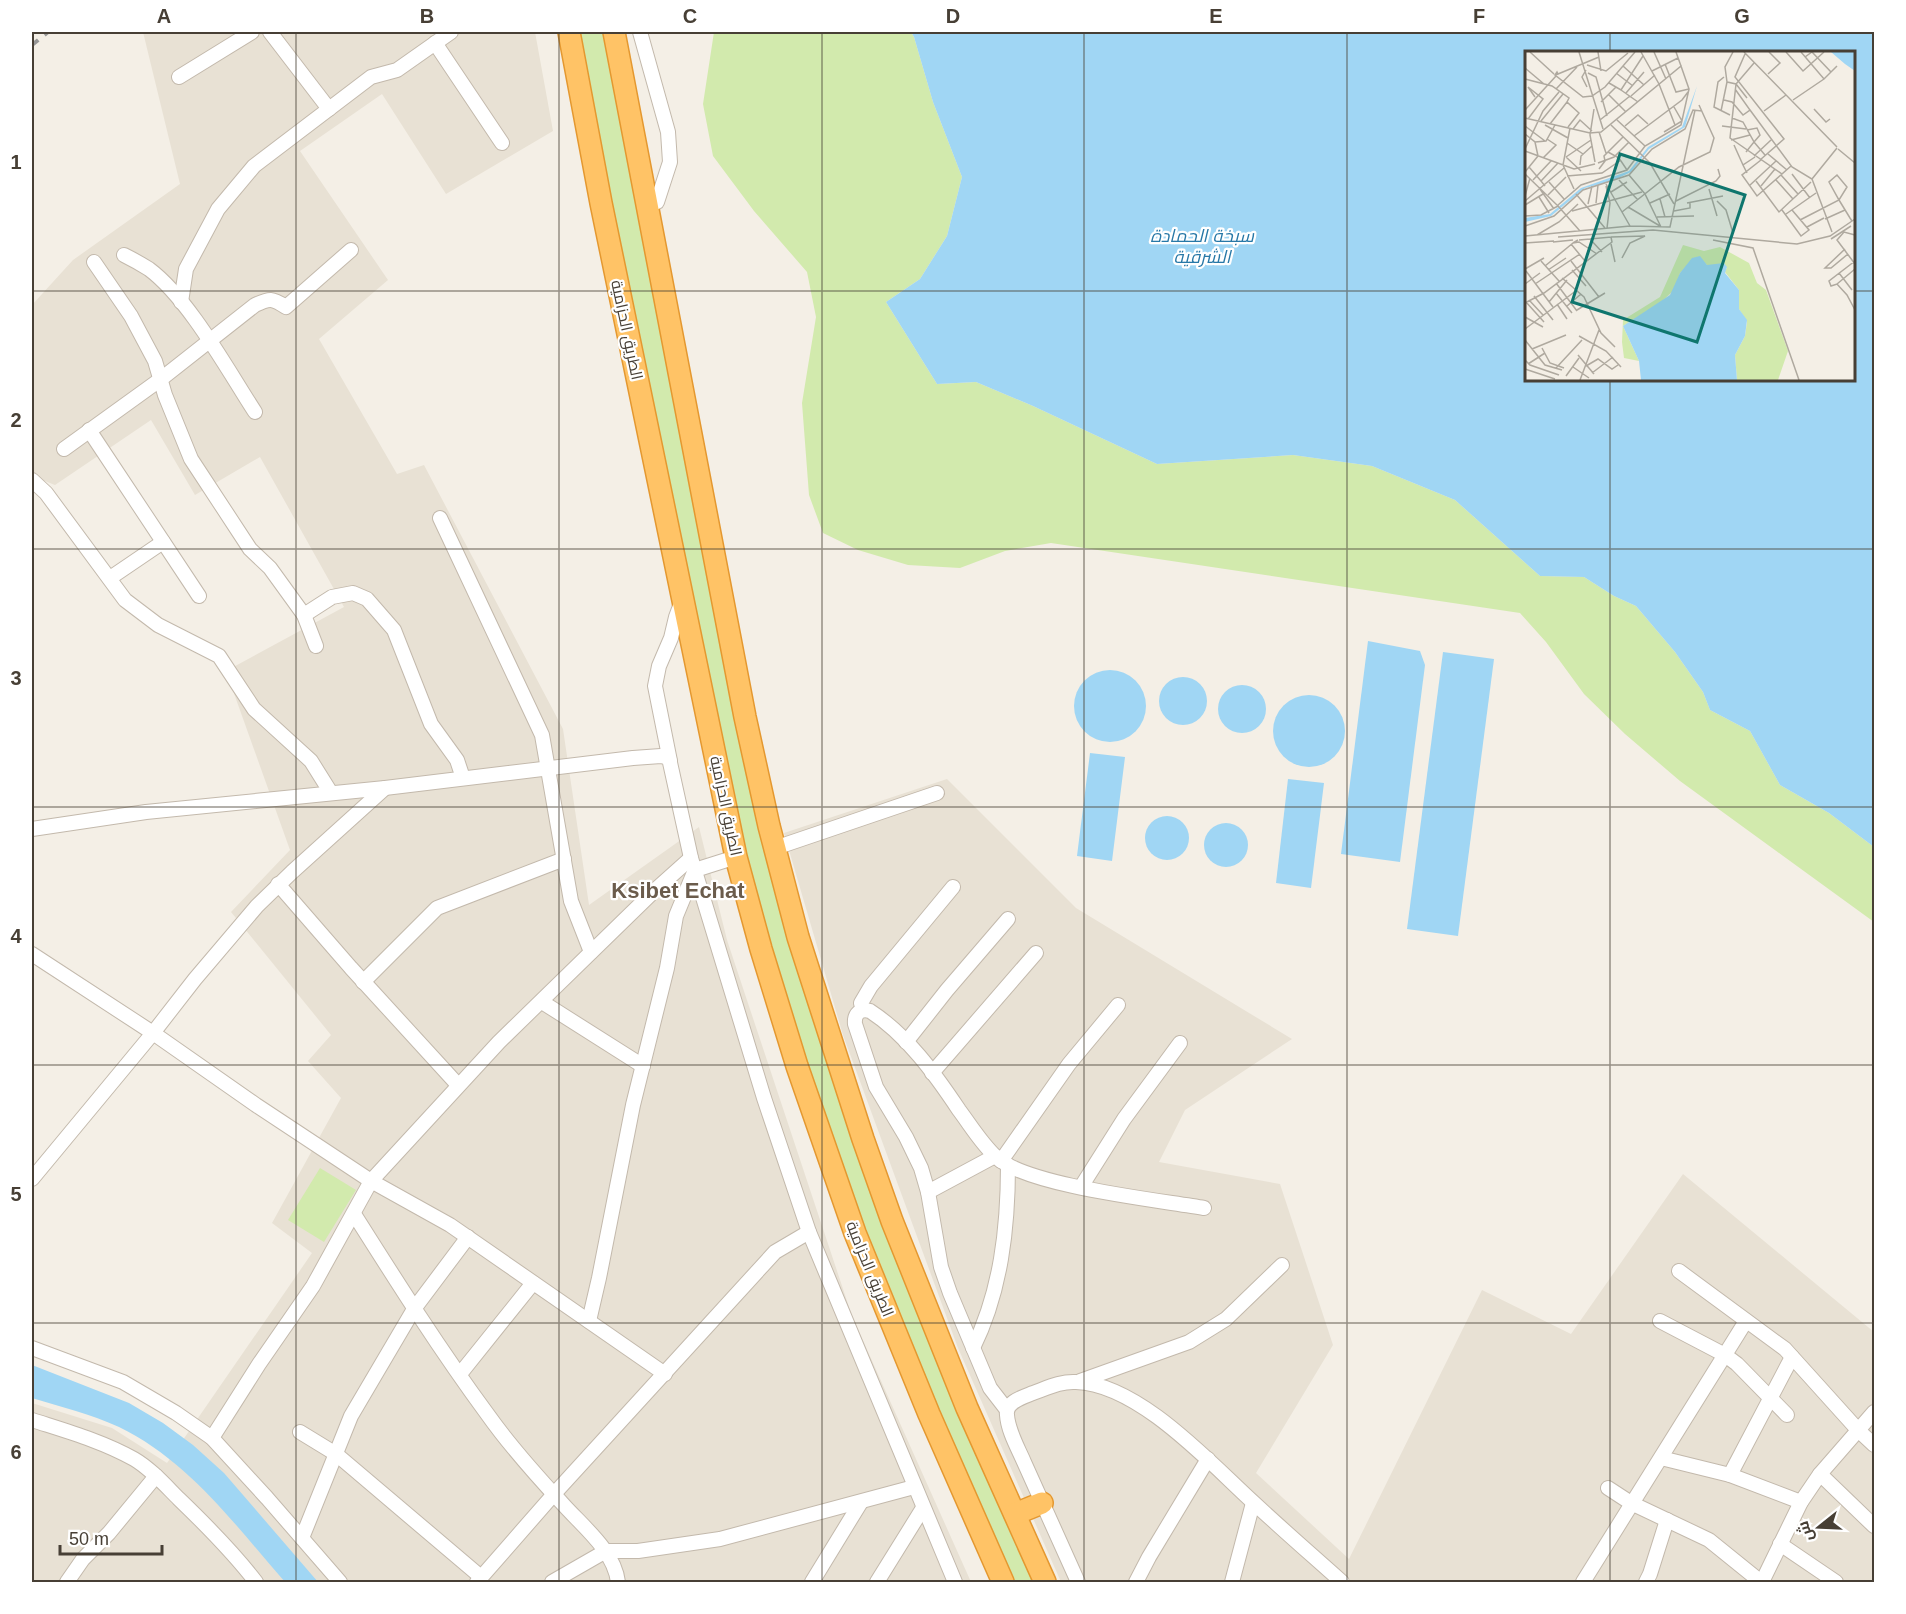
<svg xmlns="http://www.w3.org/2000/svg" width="1906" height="1614" viewBox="0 0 1906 1614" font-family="Arial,Cairo,sans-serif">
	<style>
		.residential { fill: #e8e1d4 }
		.green { fill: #d2eaad }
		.water { fill: #a0d6f4; fill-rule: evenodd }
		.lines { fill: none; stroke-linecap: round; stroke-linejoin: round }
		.minor-casing { stroke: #c3b9ac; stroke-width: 16 }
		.highway-casing { stroke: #e49830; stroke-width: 24 }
		.minor { stroke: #fff; stroke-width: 14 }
		.highway { stroke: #ffc366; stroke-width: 21 }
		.rail { stroke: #969696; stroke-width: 4; stroke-dasharray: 8 8; stroke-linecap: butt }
		.grid { fill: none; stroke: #473f35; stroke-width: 1.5; stroke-opacity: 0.55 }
		.labels { text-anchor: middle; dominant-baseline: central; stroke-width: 4.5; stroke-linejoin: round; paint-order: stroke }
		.street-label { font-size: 16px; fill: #473f35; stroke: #fff }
		.water-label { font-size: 18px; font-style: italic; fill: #2778a7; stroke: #fff }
		.district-label { font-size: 22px; font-weight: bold; fill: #6b5c4c; stroke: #fff }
		.inset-road { fill: none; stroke: #afa99f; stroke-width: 1.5 }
		.view { fill: #0f766e; fill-opacity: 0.15; stroke: #0f766e; stroke-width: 3 }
		.inset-edge { fill: none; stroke: #473f35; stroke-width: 3 }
		.neatline { fill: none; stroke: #473f35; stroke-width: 2 }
		.grid-label { font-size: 20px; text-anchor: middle; font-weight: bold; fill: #473f35 }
	</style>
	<rect width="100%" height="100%" fill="#f4efe6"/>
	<g class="residential">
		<polygon points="143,32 535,32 553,131 446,194 382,94 300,151 388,280 319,339 397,474 424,465 563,729 589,905 699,827 727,940 852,1316 971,1582 32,1582 32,1403 112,1428 167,1463 312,1253 272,1223 341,1098 308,1061 331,1035 231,912 290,850 226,671 344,607 260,457 195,495 151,420 55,485 32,476 32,305 73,260 180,184"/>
		<polygon points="947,779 1076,908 1292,1039 1185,1110 1159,1162 1280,1184 1333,1345 1256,1473 1349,1559 1482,1290 1571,1334 1683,1174 1874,1332 1874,1582 1061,1582 958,1348 843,1035 784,833"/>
	</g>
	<g class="green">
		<polygon points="580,32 605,32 788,926 1035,1582 1008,1582 857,1218 800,1052 735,821 608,188"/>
		<polygon points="714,32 911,32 914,37 933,102 962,177 947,236 920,279 886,302 937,384 976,382 1033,406 1157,464 1293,455 1372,466 1455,500 1540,576 1584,577 1614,596 1636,606 1675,652 1703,692 1710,710 1750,731 1780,785 1829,813 1874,847 1874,922 1680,781 1625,734 1584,694 1546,642 1520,613 1051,543 1005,551 960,568 908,565 858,550 823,533 809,495 802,403 816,317 807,272 754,211 713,156 703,104"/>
		<polygon points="320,1168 356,1190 324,1242 288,1220"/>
	</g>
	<g class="water">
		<path d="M 911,32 L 1874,32 L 1874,847 L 1829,813 L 1780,785 L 1750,731 L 1710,710 L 1703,692 L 1675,652 L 1636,606 L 1614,596 L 1584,577 L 1540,576 L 1455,500 L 1372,466 L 1293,455 L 1157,464 L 1033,406 L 976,382 L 937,384 L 886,302 L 920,279 L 947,236 L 962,177 L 933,102 L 914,37 ZM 1854,52 L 1854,380 L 1526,380 L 1526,52 Z"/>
		<polygon points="1368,641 1420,651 1425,665 1400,862 1341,854"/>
		<polygon points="1443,652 1494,659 1458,936 1407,929"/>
		<circle cx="1110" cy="706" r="36"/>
		<circle cx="1183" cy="701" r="24"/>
		<circle cx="1242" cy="709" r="24"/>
		<circle cx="1309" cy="731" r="36"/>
		<polygon points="1090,753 1125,757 1112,861 1077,856"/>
		<polygon points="1288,779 1324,783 1311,888 1276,883"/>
		<circle cx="1167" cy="838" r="22"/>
		<circle cx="1226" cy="845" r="22"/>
		<path d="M 32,1365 L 129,1403 L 163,1423 L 193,1445 L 224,1473 L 318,1582 L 285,1582 C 235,1525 189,1461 119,1427 C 91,1414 61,1407 32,1398 Z"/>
	</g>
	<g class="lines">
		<g class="minor-casing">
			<g id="minor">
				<polyline points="270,32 329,109"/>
				<polyline points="640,32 668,132 670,162 657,202 647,206"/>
				<polyline points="435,43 502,143"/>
				<polyline points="179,77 252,32"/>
				<path d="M 124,255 C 132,259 141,264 149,269 C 189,299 227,369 255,412"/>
				<polyline points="94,262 131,316 155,361 165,395 191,459 250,549 270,568 304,615 316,646"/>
				<polyline points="181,302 186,269 218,209 254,166 371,77 397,70 451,32"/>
				<polyline points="89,430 199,596"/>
				<path d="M 64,449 L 161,379 L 255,305 C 270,298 272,298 286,307 L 351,250"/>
				<polyline points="32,480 46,493 125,600 158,625 219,656 254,709 311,761 331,793"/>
				<polyline points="440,518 542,735 571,901 591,952"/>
				<polyline points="110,578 163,542"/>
				<polyline points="304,615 332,597 353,593 367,599 394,630 431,724 457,760 463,778"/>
				<polyline points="670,761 655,686 659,666 671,638 676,617 682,601"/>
				<polyline points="32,829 146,812 385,788 633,758 661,756 669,758 691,858 764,1098 809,1232 955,1582"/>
				<polyline points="775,848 937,793"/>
				<polyline points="278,884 351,968 458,1085"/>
				<polyline points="32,954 153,1033 256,1105 371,1181 450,1225 665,1374"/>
				<polyline points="363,982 437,908 564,859"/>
				<polyline points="542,1002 643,1066"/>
				<polyline points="863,1010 861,1003 871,986 953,887"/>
				<polyline points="906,1042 947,990 1008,919"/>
				<polyline points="932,1073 1036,953"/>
				<polyline points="1001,1161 1069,1064 1118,1005"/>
				<polyline points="32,1179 153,1033 195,979 257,906 292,872 385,788"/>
				<polyline points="1081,1187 1124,1119 1180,1043"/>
				<polyline points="928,1192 995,1156"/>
				<path d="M 354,1214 C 397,1282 440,1350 488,1415 C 510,1446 536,1475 561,1502 C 582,1526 614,1550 618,1582"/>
				<polyline points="1679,1271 1785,1349 1858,1430 1874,1445"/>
				<polyline points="589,1321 599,1278 633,1105 667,968 676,916 695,870 736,857"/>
				<polyline points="1660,1321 1725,1355 1737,1364 1787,1415"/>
				<polyline points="32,1348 123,1382 176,1413 212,1438 267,1498 340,1582"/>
				<path d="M 973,1348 C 1001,1291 1008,1228 1008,1165"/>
				<polyline points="460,1374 533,1283"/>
				<polyline points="1080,1381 1189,1342 1226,1319 1282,1265"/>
				<path d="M 1007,1410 L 990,1388 L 950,1293 L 941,1267 L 928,1192 L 921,1168 L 906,1137 L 876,1087 L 855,1024 C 854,1014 860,1008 870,1011 C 907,1035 935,1074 959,1110 C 971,1126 981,1143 996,1157 C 1027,1186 1158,1200 1204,1208"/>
				<path d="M 32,1420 C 66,1431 102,1441 134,1459 C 151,1469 165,1485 179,1499 C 206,1525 233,1552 256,1582"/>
				<polyline points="300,1432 336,1454 481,1577"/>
				<polyline points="212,1438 259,1364 313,1286 371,1181 499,1042 653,892 691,858"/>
				<polyline points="1661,1458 1730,1475 1801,1502"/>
				<polyline points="1820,1474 1874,1526"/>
				<polyline points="1730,1475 1792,1357"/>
				<polyline points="1608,1488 1631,1503 1709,1540 1761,1582"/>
				<polyline points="302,1538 351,1416 414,1309 468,1237"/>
				<polyline points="1780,1544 1836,1582"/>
				<polyline points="67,1582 83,1559 109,1533 156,1476"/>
				<polyline points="477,1582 554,1494 775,1252 809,1232"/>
				<polyline points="552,1582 606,1551 638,1551 720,1539 914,1487"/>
				<polyline points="812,1582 861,1502"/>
				<polyline points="877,1582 923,1508"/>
				<path d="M 1078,1582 C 1060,1542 1042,1502 1024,1462 C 1018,1448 1008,1431 1007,1415 C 1005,1402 1023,1397 1033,1393 C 1047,1388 1061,1381 1076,1382 C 1139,1384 1210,1463 1254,1503 C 1283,1530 1313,1556 1342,1582"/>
				<polyline points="1136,1582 1149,1557 1208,1459"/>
				<polyline points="1232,1582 1253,1503"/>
				<polyline points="1583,1582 1746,1321"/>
				<polyline points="1646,1582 1650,1574 1667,1520"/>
				<polyline points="1762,1582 1801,1502 1820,1474 1874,1412"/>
			</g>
		</g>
		<g class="highway-casing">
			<g id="highway">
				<polyline points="569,32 601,203 736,857 761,949 797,1066 855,1233 929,1414 1003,1582"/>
				<polyline points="614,32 745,717 769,826 798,937 863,1139 892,1221 967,1408 1045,1582"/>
				<polyline points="1015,1514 1042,1503"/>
			</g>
		</g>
		<use href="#minor" class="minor"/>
		<use href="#highway" class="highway"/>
		<polyline class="rail" points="32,45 48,32"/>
	</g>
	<path class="grid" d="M 296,32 L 296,1582M 559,32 L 559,1582M 822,32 L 822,1582M 1084,32 L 1084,1582M 1347,32 L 1347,1582M 1610,32 L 1610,52M 32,291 L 1526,291M 1854,291 L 1874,291M 1610,380 L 1610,1582M 32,549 L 1874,549M 32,807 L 1874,807M 32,1065 L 1874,1065M 32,1323 L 1874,1323"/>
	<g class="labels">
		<g class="street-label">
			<text transform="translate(627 330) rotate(78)">الطريق الحزامية</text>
			<text transform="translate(726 806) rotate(78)">الطريق الحزامية</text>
			<text transform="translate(870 1269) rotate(68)">الطريق الحزامية</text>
		</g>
		<g class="water-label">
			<text x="1202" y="236">سبخة الحمادة<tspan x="1202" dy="21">الشرقية</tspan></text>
		</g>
		<g class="district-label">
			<text x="678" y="890">Ksibet Echat</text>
		</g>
	</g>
	<g transform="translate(1525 51)">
		<rect width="330" height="330" fill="#f4efe6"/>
		<path d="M 158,194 L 179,200 L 195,196 L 224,212 L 232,232 L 241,239 L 263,300 L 253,329 L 212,329 L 210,304 L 220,285 L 222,271 L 214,258 L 214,239 L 200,221 L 202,216 L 182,214 L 176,208 L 166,210 L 155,222 L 150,238 L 132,255 L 98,275 L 114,310 L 99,307 L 97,291 L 98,269 L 135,246 Z" fill="#d2eaad"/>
		<path d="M 306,1 L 330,1 L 330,20 L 320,13 ZM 172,35 L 160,76 L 124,98 L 106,121 L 87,130 L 60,137 L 26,165 L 0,171 L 0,167 L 25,163 L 56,137 L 104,120 L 123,96 L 157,76 ZM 175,205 L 182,214 L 199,212 L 202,216 L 200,222 L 214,239 L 214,258 L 222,269 L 220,285 L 210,304 L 212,329 L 116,329 L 114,310 L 98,275 L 145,244 L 155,222 L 167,207 Z" fill="#a0d6f4"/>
		<path class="inset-road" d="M 5,1 L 29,23M 54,1 L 78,78M 73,1 L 76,20M 116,1 L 134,33 L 150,74M 129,1 L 141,28M 219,1 L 312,96M 261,1 L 278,20 L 299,1M 276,1 L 299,28 L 312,15M 220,3 L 210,26 L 259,88 L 235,109M 280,6 L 287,1 L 306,21M 229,12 L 211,33 L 205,87 L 257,123M 140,13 L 151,41 L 164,38 L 156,15M 62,14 L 81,20 L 103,2M 98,15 L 119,34M 0,17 L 19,33M 61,19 L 57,26 L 62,36M 127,20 L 153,7M 63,22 L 71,26 L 82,65M 91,22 L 108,35M 33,23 L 74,6M 243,23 L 255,12 L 244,1M 30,24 L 32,21 L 33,23 L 30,24 L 58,46 L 67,45 L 80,36 L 110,1M 199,26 L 193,31 L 189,56 L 205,64M 0,28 L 27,35 L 44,47 L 42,51 L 54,62 L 43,76M 202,31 L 200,16 L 208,1M 84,32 L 96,39 L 118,5M 31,38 L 52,16M 96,39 L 113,51M 101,42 L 119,21M 84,44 L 101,61M 106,45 L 130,24M 199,49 L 207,51 L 218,64 L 225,59 L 210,38M 268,49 L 299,28M 76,51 L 91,36M 69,58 L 65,84 L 70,111M 289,58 L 301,71 L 305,68M 0,59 L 31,25M 225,59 L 267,116 L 287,128 L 307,181M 196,60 L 202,31 L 211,33 L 222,47M 239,60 L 261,44M 0,67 L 65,82 L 76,81 L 156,15 L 151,1M 207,67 L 218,71 L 229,91 L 221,101M 3,68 L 18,48 L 3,36 L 10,46M 75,69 L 105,45M 92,69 L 120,95M 16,70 L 38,43M 25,73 L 42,51M 20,74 L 43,87M 86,74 L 125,112 L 149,153M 0,75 L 20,90M 100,75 L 113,64 L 123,73M 197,75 L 221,78M 45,77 L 38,114 L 49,138M 48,78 L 55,69 L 67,80M 222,79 L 232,77 L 235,84 L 229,91 L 240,104M 74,81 L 81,102M 139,81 L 157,70 L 149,56M 0,83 L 10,91 L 13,105M 109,85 L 157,49 L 163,41M 206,89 L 225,84M 10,91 L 21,90 L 30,74M 42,92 L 58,103M 209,94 L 218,114M 0,98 L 18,60 L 34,41M 313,98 L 330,112M 0,100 L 49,118 L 70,113M 83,101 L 94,107 L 102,119M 243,103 L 262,119M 229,105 L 246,89M 41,106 L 66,89M 41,106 L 56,120M 18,107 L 31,94 L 22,88M 236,109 L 217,124 L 232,145 L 266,115M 73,112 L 89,106 L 104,91M 55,114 L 56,105 L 67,95M 4,116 L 16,130M 74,118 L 80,110 L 79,105 L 98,86M 0,121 L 13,105M 222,122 L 218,114 L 230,106M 0,123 L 33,155 L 16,164 L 0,165M 267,123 L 285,147M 104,124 L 120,143 L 136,176M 256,124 L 273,143M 42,125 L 77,122 L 96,109M 287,128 L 312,97M 8,129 L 26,110M 94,129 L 113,149M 251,129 L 268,148M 231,130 L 254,161 L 286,131M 24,131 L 39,148M 81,133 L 105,175M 20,135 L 16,130 L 33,112M 81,135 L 85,152 L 82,177M 224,135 L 251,110M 236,135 L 250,118M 15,138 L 29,158M 184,138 L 192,165M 86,141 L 102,131M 51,143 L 80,177M 23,144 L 41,126M 0,145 L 5,127M 14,146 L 24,162M 135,148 L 140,166M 0,150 L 39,117M 151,150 L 191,130 L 195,125 L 193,118M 192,150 L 201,159 L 208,182M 71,152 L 73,134M 125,152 L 145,143M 162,152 L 198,145M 63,153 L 67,135M 0,154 L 18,143M 33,154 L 56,134 L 102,119 L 120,95 L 156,74 L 164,38M 33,155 L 55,180M 103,156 L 135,175M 257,159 L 276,185 L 284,179 L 267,159M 47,160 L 117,141M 149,160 L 165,157 L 165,152M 97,161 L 154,116 L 185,101 L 189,87 L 174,54M 261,163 L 291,142M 132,166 L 169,165M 300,168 L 320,159M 275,169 L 314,149 L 322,136 L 312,124 L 304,131 L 314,149 L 325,167 L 327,170M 0,175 L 29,165 L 58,139 L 104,124 L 127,98 L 160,78 L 168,59 L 177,60M 282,176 L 299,167M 12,184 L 34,171 L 53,153M 330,184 L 319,181 L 312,189 L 330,213M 0,185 L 105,175 L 145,176 L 170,59M 33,186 L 128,179 L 272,193 L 305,185 L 330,168M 86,186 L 120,185 L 105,192 L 97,207M 306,188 L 326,175M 53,189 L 48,192 L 54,191 L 72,203M 54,189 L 65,188 L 77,201M 188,189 L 228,197 L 274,329M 28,191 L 48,189M 0,192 L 29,190M 46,193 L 60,210M 86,193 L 90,211M 320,198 L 300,217 L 306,217 L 323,203M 16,210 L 34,230M 46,210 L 74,246M 330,210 L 304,230 L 306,235 L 312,233 L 322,244 L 330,259M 20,215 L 48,192M 0,218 L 19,207M 23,219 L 41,207M 47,219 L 61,235M 1,220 L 28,256M 314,222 L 327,239M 37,227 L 59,246 L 76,282 L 90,296M 31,232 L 52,260M 0,233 L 15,222M 10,233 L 55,203M 312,233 L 330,218M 31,242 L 47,262M 9,245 L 28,269M 4,249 L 18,264M 1,251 L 19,271M 24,251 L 42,229M 0,252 L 19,242 L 87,191 L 86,186 L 65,188M 32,253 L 42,268M 42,255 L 56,243M 52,259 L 80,242M 0,266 L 18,276M 0,278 L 52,239M 54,285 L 81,300 L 96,316M 0,289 L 20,314 L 37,319M 17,297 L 25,312 L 39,317M 7,298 L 41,284M 53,304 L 69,323M 0,309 L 5,314 L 34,324M 3,313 L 20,302M 61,315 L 73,308 L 87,318 L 93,314M 48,316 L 64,327M 31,317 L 57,289M 0,318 L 30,328M 67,322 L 88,306M 41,325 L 54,307M 55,329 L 74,279"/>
		<path class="view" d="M 95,103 L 220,144 L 172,291 L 47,251 Z"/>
		<rect width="330" height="330" class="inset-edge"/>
	</g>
	<rect width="1906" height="1614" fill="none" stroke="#ffffff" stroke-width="66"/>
	<g transform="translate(1819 1527) rotate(252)" stroke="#ffffff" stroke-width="4.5" paint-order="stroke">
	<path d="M0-4.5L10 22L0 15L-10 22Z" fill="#473f35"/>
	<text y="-9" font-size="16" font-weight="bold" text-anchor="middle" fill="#473f35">ش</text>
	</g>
	<path d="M60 1545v9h102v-9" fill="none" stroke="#473f35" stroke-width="3"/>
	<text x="69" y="1545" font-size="18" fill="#473f35" stroke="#ffffff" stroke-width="4.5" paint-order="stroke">50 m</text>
	<rect x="33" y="33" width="1840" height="1548" class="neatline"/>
	<g class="grid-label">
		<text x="164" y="23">A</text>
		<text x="427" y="23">B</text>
		<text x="690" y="23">C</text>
		<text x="953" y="23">D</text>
		<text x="1216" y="23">E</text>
		<text x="1479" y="23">F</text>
		<text x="1742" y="23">G</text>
		<text x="16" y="169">1</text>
		<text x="16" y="427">2</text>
		<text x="16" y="685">3</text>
		<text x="16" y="943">4</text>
		<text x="16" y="1201">5</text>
		<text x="16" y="1459">6</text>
	</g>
</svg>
